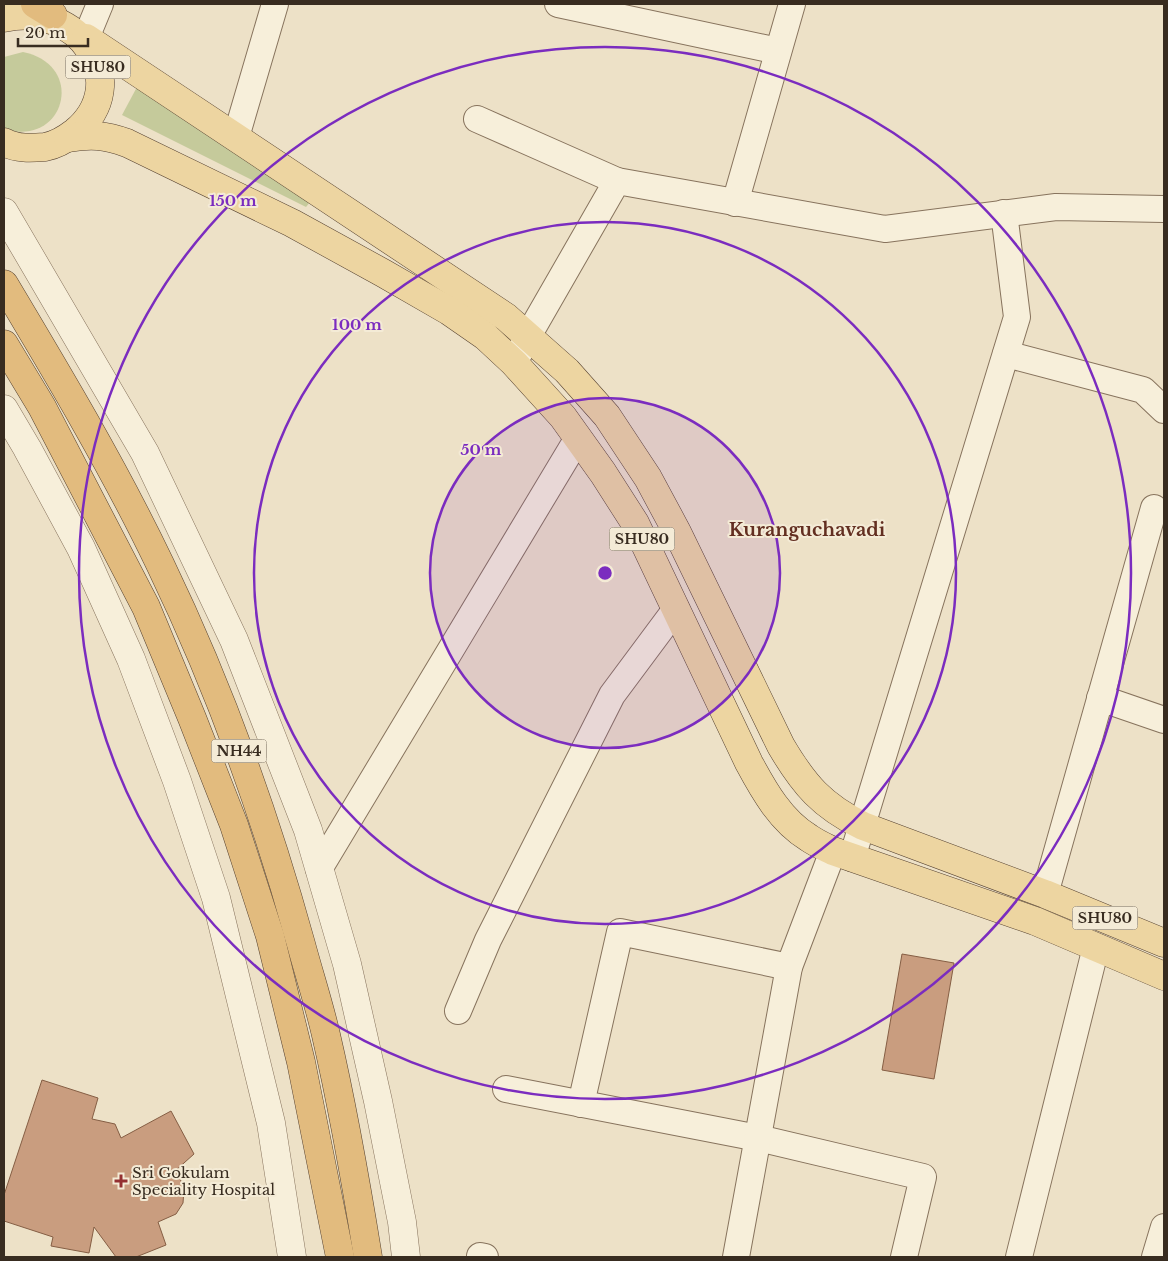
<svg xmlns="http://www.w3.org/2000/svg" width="1168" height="1261" viewBox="0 0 1168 1261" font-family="'Libre Baskerville',serif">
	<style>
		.green { fill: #c5ca9b }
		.building { fill: #c99d7f; stroke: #855e44 }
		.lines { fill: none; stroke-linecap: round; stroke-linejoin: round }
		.minor-casing { stroke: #87735d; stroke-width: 28 }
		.tertiary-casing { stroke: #87735d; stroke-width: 29 }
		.primary-casing { stroke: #564231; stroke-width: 29 }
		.trunk-casing { stroke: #564231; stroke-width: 29 }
		.minor { stroke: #f7efda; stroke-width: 26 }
		.tertiary { stroke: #f7efda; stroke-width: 28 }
		.primary { stroke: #edd5a1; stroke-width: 28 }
		.trunk { stroke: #e2bb7e; stroke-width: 28 }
		.ring { fill: none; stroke: #7b2cbf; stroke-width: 2.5 }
		.poi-dot { fill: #943031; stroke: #f4ebd6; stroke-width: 2 }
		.labels { text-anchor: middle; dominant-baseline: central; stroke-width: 4; stroke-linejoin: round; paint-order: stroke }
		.shield { fill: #f4ebd6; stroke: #706557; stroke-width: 1 }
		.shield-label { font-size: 14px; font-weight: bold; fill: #382c20 }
		.poi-label { font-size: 15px; fill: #382c20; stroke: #f4ebd6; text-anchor: start }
		.quarter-label { font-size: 18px; font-weight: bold; fill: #632f21; stroke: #f4ebd6 }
		.centre { fill: #7b2cbf; stroke: #f4ebd6; stroke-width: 2.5 }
		.ring-label { font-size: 15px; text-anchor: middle; font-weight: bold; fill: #7b2cbf; stroke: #f4ebd6; stroke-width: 4; stroke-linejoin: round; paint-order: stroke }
	</style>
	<rect width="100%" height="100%" fill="#ede1c7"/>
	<g class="green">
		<path d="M 23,52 C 87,65 65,148 4,129 L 4,57 Z"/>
		<polygon points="137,87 310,202 306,207 122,115"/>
	</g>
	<g class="building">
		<polygon points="902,954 954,963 934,1079 882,1070"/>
		<polygon points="42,1080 98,1098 92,1119 115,1124 121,1138 171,1111 194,1154 175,1171 179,1176 184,1189 183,1203 176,1214 158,1222 166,1245 136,1257 116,1257 94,1227 89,1253 51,1246 53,1237 4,1221 4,1195"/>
	</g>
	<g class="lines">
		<g class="minor-casing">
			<g id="minor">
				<polyline points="558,4 778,51"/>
				<polyline points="86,38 100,4"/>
				<polyline points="477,119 617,181"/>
				<polyline points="236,137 275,4"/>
				<polyline points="735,203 792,4"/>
				<polyline points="1006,354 1143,390 1164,410"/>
				<polyline points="514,363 528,336 617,181 885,229 1056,207 1164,209"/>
				<polyline points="1100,698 1164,720"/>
				<polyline points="852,858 1017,317 1004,213"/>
				<polyline points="319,869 578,438"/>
				<polyline points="1045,894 1154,508"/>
				<polyline points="458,1011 488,940 612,695 676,609"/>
				<polyline points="506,1089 758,1138 923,1177 904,1257"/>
				<polyline points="581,1104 620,932 789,967"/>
				<polyline points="480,1256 485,1257"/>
				<polyline points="736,1257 789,967 833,851"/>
				<polyline points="1019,1257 1096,947"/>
				<polyline points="1155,1257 1164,1227"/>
			</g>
		</g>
		<g class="tertiary-casing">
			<g id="tertiary">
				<polyline points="4,212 145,453 234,640 308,830 347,964 378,1101 402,1222 406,1257"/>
				<polyline points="4,409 27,448 81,548 131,659 177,781 216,898 271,1123 292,1257"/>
			</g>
		</g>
		<g class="primary-casing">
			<g id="primary">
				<path d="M 4,18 C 78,0 135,82 75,132 C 66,139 56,145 45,147 C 31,148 17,149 4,142"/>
				<path d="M 86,38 L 506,317 L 567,371 L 607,416 L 648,478 L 677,532 L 781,746 C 804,785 822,806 863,826 L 1045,894 L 1164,943"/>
				<path d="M 68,138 C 91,134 105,135 127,143 L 292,223 L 383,273 L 449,311 L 485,336 L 514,363 L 563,417 L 603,473 L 635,523 L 749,763 C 764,791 781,821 809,838 C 816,843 825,847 833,851 L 1035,921 L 1164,976"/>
			</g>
		</g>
		<g class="trunk-casing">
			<g id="trunk">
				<polyline points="35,4 53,15"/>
				<path d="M 4,284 C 59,376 114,468 160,564 C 219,686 265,814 301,944 C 309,974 319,1004 326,1035 C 343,1108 356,1183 368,1257"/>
				<polyline points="4,344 42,407 146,607 192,718 234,825 270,936 301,1062 340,1257"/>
			</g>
		</g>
		<use href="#minor" class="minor"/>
		<use href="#tertiary" class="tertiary"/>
		<use href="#primary" class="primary"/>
		<use href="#trunk" class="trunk"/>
	</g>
	<circle cx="605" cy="573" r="175" fill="#7b2cbf" fill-opacity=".12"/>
	<g class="ring">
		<circle cx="605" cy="573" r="175"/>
		<circle cx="605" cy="573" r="351"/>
		<circle cx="605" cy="573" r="526"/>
	</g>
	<path class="poi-dot" d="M118.5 1173.5h5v5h5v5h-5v5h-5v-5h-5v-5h5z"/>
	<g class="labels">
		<g class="shield">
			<rect x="65.5" y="55.5" width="65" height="23" rx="4"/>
			<rect x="609.5" y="527.5" width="65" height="23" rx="4"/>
			<rect x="211.5" y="739.5" width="55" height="23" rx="4"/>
			<rect x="1072.5" y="906.5" width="65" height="23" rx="4"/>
		</g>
		<g class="shield-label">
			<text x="98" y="67">SHU80</text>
			<text x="642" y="539">SHU80</text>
			<text x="239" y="751">NH44</text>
			<text x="1105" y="918">SHU80</text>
		</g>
		<g class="poi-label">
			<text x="132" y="1172">Sri Gokulam<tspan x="132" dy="17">Speciality Hospital</tspan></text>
		</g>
		<g class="quarter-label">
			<text x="807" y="530">Kuranguchavadi</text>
		</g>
	</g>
	<circle cx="605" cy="573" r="8" class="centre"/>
	<g class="ring-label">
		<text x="233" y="206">150 m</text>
		<text x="357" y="330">100 m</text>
		<text x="481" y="455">50 m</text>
	</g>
	<rect width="1168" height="1261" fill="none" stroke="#382c20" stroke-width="10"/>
	<path d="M18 38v8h70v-8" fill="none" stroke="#382c20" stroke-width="2.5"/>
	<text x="25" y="38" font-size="15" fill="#382c20" stroke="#f4ebd6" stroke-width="4" paint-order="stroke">20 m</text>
</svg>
